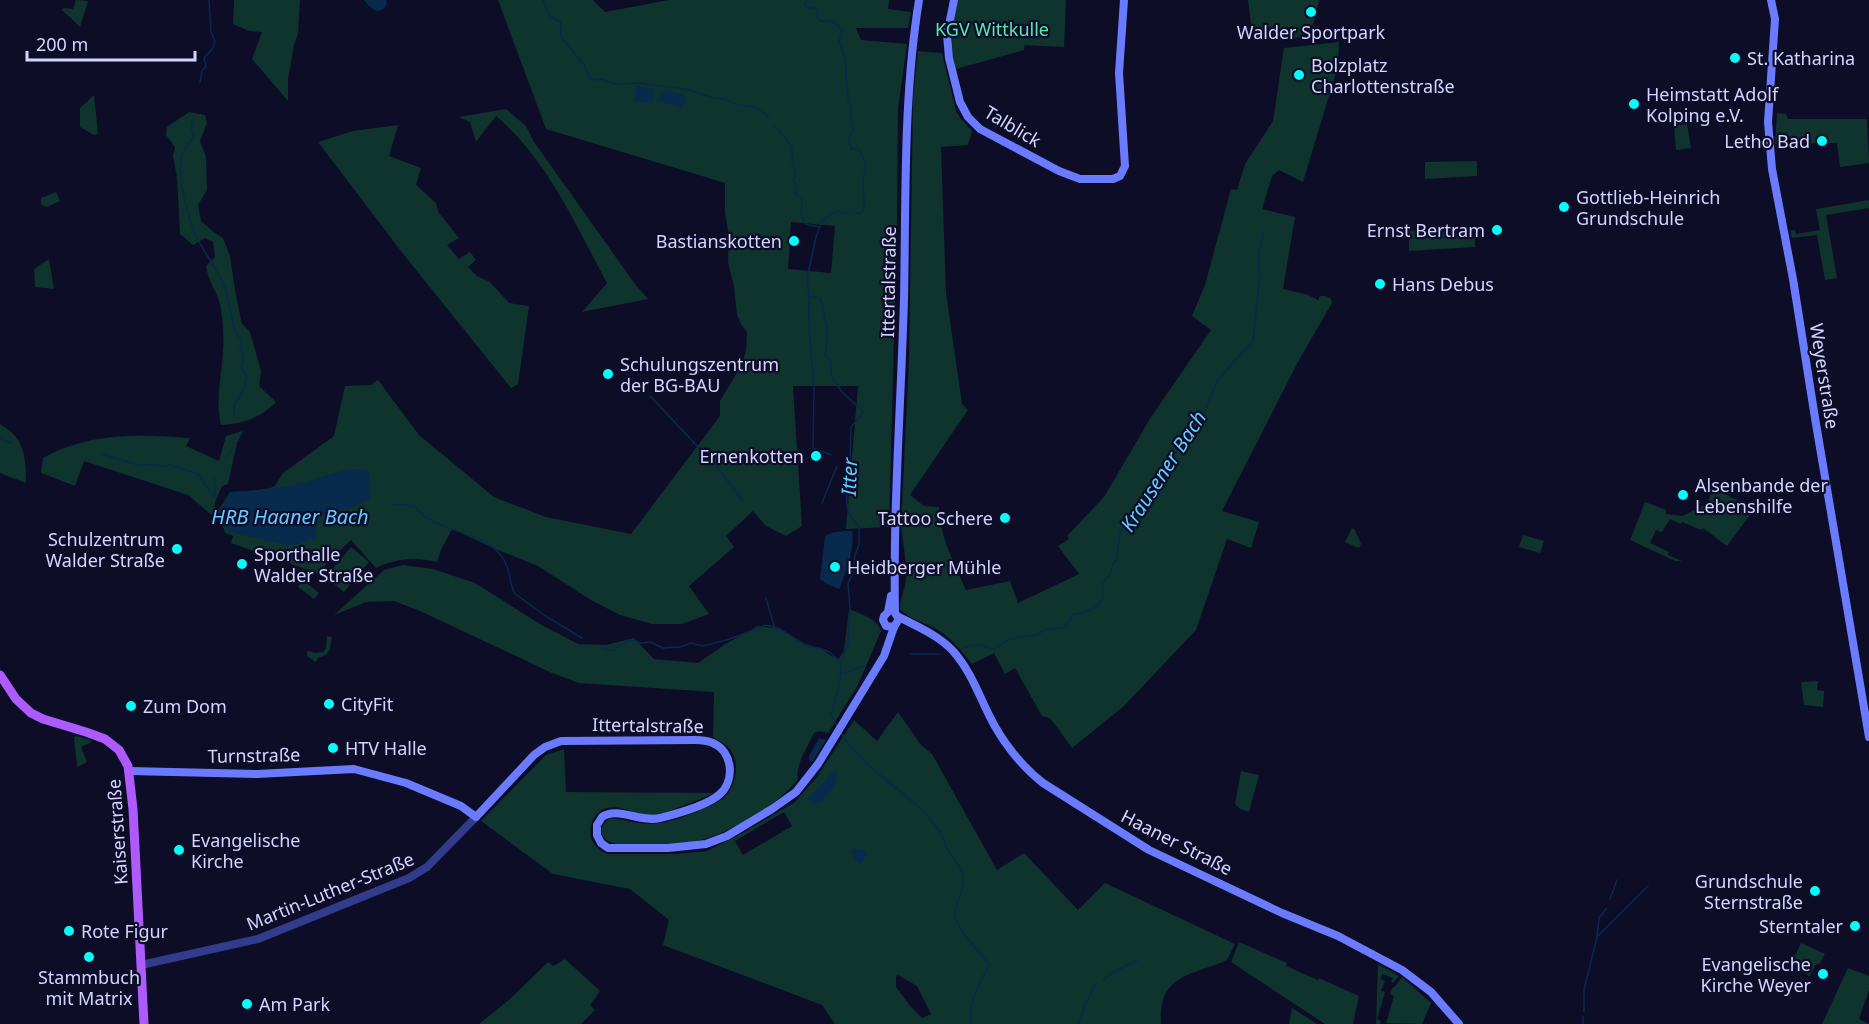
<svg xmlns="http://www.w3.org/2000/svg" width="1869" height="1024" viewBox="0 0 1869 1024" font-family="'Noto Sans',sans-serif">
	<style>
		.green { fill: #0f332d; fill-rule: evenodd }
		.water { fill: #072a4d }
		.lines { fill: none; stroke-linecap: round; stroke-linejoin: round }
		.stream { stroke: #072a4d; stroke-width: 1.5 }
		.tertiary { stroke: #333b8c; stroke-width: 8 }
		.secondary { stroke: #6b7bff; stroke-width: 8 }
		.primary { stroke: #ad5bff; stroke-width: 9 }
		.poi-dot { fill: #00fff8; stroke: #0e0d28; stroke-width: 2 }
		.labels { text-anchor: middle; dominant-baseline: central; stroke-width: 4.5; stroke-linejoin: round; paint-order: stroke }
		.park-label { font-size: 18px; fill: #54ecb2; stroke: #0e0d28 }
		.poi-label { font-size: 18px; fill: #d4d5ff; stroke: #0e0d28; text-anchor: start }
		.street-label { font-size: 18px; fill: #d4d5ff; stroke: #0e0d28 }
		.water-label { font-size: 20px; font-style: italic; fill: #62cbff; stroke: #0e0d28 }
	</style>
	<rect width="100%" height="100%" fill="#0e0d28"/>
	<g class="green">
		<polygon points="76,0 88,1 80,27 62,10 63,8 73,9"/>
		<polygon points="234,0 300,0 298,34 294,45 288,79 288,101 252,59 262,32 249,31 233,24"/>
		<path d="M 498,0 L 593,0 L 605,12 L 669,0 L 889,0 L 888,9 L 911,12 L 908,28 L 856,28 L 861,40 L 907,44 L 898,109 L 897,224 L 889,527 L 846,529 L 858,386 L 793,386 L 802,526 L 786,536 L 766,526 L 753,511 L 726,536 L 734,547 L 689,586 L 709,614 L 682,624 L 652,624 L 620,615 L 591,600 L 538,566 L 498,550 L 452,529 L 441,550 L 437,562 C 416,557 396,558 376,568 L 351,540 L 322,568 L 320,574 L 231,543 L 233,536 L 225,533 L 218,511 L 230,492 L 259,490 L 274,487 L 283,473 L 334,436 L 345,386 L 371,385 L 378,380 L 419,435 L 494,497 L 546,517 L 631,534 L 720,416 L 720,401 L 742,364 L 746,350 L 747,332 L 741,324 L 737,315 L 734,286 L 728,262 L 729,236 L 725,213 L 725,183 L 546,129 ZM 791,222 L 835,226 L 831,273 L 788,269 Z"/>
		<path d="M 958,0 L 1066,0 L 1064,47 L 1025,45 L 1024,50 L 956,69 C 949,39 952,29 958,0 Z"/>
		<path d="M 1248,0 L 1319,0 C 1317,9 1316,20 1311,28 C 1301,45 1270,39 1253,40 Z"/>
		<path d="M 1339,42 L 1338,66 L 1303,182 L 1279,170 L 1272,176 L 1262,209 L 1295,217 L 1283,289 L 1308,295 L 1318,300 L 1320,296 L 1326,296 L 1331,299 L 1332,303 L 1299,360 L 1222,511 L 1259,522 L 1251,548 L 1227,539 L 1196,630 L 1123,707 L 1072,748 L 1050,718 L 1042,716 L 1015,668 L 1005,674 L 994,653 L 972,664 C 962,652 952,638 938,630 C 925,622 911,621 900,609 L 900,603 L 905,586 L 907,572 L 901,526 L 909,361 L 913,98 L 918,51 L 942,53 L 956,111 L 961,119 L 972,131 L 968,145 L 941,147 L 946,293 L 962,404 L 968,410 L 910,495 L 924,506 L 939,507 C 940,537 954,563 966,590 L 1010,581 L 1018,603 L 1079,574 L 1058,546 L 1069,539 L 1067,536 L 1104,497 L 1151,417 L 1211,330 L 1192,316 L 1205,285 L 1231,189 L 1237,190 L 1245,164 L 1273,121 L 1284,48 Z"/>
		<polygon points="94,95 98,134 94,135 80,127 80,108"/>
		<path d="M 506,109 L 526,126 L 534,142 L 635,284 L 648,299 L 582,312 L 607,283 C 575,224 548,160 496,116 L 476,142 L 470,122 L 459,117 Z"/>
		<path d="M 189,112 L 205,115 L 207,123 L 200,141 L 206,157 L 207,190 L 198,205 L 201,221 L 211,230 L 223,238 L 230,256 L 236,296 L 242,324 L 250,332 L 261,371 L 259,386 L 276,402 C 261,418 241,424 221,425 C 215,400 222,376 223,351 C 224,338 223,322 221,309 C 219,294 208,282 206,266 L 215,257 L 213,242 L 205,238 L 193,245 L 180,234 L 177,178 L 173,156 L 175,147 L 166,135 L 167,127 Z"/>
		<polygon points="1777,113 1786,114 1788,119 1867,119 1869,163 1840,167 1837,143 1775,144"/>
		<polygon points="1687,124 1691,148 1676,150 1674,126"/>
		<polygon points="398,125 389,156 421,168 416,185 436,203 439,213 459,238 447,245 459,259 470,252 476,260 468,267 477,276 490,282 509,303 529,306 518,384 511,388 404,255 318,142 353,131"/>
		<polygon points="1477,161 1477,176 1425,179 1425,162"/>
		<polygon points="56,192 60,201 47,207 41,204 41,198"/>
		<polygon points="1869,200 1869,208 1826,215 1837,278 1825,280 1817,235 1792,238 1790,230 1795,230 1796,234 1820,230 1816,209"/>
		<polygon points="1475,229 1475,247 1409,251 1409,231"/>
		<polygon points="49,259 54,289 35,287 34,269"/>
		<path d="M 0,424 C 5,428 11,431 15,436 C 26,449 26,467 26,483 L 0,473 Z"/>
		<path d="M 243,431 L 237,443 L 228,484 L 222,486 L 215,502 L 214,517 L 188,495 L 84,461 L 75,486 L 41,473 L 43,458 C 89,432 139,434 190,438 L 186,446 L 219,461 L 226,436 Z"/>
		<polygon points="1713,489 1755,508 1727,546 1703,528 1701,530 1682,522 1681,524 1670,519 1662,532 1656,530 1650,543 1669,552 1668,555 1682,561 1675,561 1630,540 1645,502 1666,510 1666,514 1682,516 1707,504"/>
		<polygon points="1352,528 1355,530 1361,544 1359,548 1345,542"/>
		<polygon points="1523,535 1544,541 1540,553 1519,547"/>
		<polygon points="351,547 369,562 344,592 326,577"/>
		<path d="M 403,565 L 433,569 L 475,583 L 540,624 L 578,644 L 606,645 L 634,638 L 654,659 L 698,663 L 724,645 L 758,626 L 780,629 L 801,642 L 821,649 L 838,660 L 844,651 L 849,609 C 860,614 877,618 881,631 L 858,685 L 828,733 L 819,731 L 814,733 C 808,746 795,765 798,779 C 779,805 725,836 693,842 C 676,846 656,844 638,844 C 628,844 610,847 604,837 C 598,830 604,822 610,818 C 627,820 644,826 660,823 C 673,822 710,807 721,800 C 735,791 741,765 731,751 C 727,744 719,741 713,737 L 714,692 L 579,683 L 552,673 L 420,611 L 394,601 L 366,602 L 334,615 L 384,570 Z"/>
		<polygon points="303,580 319,593 314,599 298,587"/>
		<polygon points="327,636 332,637 330,649 326,655 318,658 316,662 307,656 307,652 309,651 315,653 323,652 326,648"/>
		<polygon points="1818,681 1817,690 1824,691 1823,707 1804,705 1801,682"/>
		<path d="M 898,712 L 921,745 L 932,754 L 997,870 L 1024,853 L 1078,910 L 1105,883 L 1235,944 L 1227,960 C 1191,976 1158,974 1161,1024 L 835,1024 L 822,1005 L 663,945 L 669,920 L 630,889 L 553,874 L 481,821 L 546,755 L 564,749 L 566,792 L 715,793 C 701,798 666,814 653,815 C 638,816 621,804 607,808 C 593,811 586,831 593,842 C 596,848 601,851 607,854 L 676,854 L 707,851 L 741,834 L 795,802 L 816,778 L 854,720 L 877,741 ZM 784,812 L 792,826 L 743,855 L 735,841 ZM 898,975 L 917,986 L 931,1014 L 922,1018 L 911,1007 L 896,987 L 896,977 Z"/>
		<polygon points="77,736 90,740 92,742 81,747 87,762 77,767 74,737"/>
		<polygon points="1241,771 1259,775 1249,812 1240,809 1235,804"/>
		<polygon points="1239,942 1287,963 1286,966 1318,980 1319,978 1359,996 1353,1024 1325,1024 1231,962"/>
		<polygon points="1801,943 1825,954 1820,963 1815,965 1810,976 1790,966"/>
		<polygon points="565,959 600,991 590,1005 595,1010 581,1024 479,1024 510,999 548,962 553,966"/>
		<polygon points="1378,964 1399,976 1393,983 1391,982 1393,978 1382,974 1381,979 1385,981 1381,991 1385,992 1377,1019 1381,1021 1380,1024 1376,1024"/>
		<polygon points="1848,968 1869,976 1869,990 1859,1019 1869,1024 1822,1024"/>
		<polygon points="1402,977 1431,1003 1422,1024 1386,1023 1394,996 1390,994 1393,987 1395,987"/>
		<polygon points="1292,1008 1317,1024 1289,1024"/>
	</g>
	<g class="water">
		<path d="M 364,0 L 386,0 L 387,4 C 379,17 371,9 364,0 Z"/>
		<polygon points="636,86 654,89 652,103 635,101"/>
		<polygon points="663,91 685,95 686,100 681,108 659,101 661,93"/>
		<path d="M 353,469 L 368,470 L 370,477 L 370,499 L 350,508 L 319,517 L 315,538 L 291,546 L 228,531 C 219,511 221,511 230,492 C 254,491 279,489 302,483 C 319,479 335,471 353,469 Z"/>
		<path d="M 852,531 C 855,548 846,571 840,587 L 839,589 L 827,584 L 820,579 L 825,537 C 831,531 844,531 852,531 Z"/>
		<polygon points="819,738 826,740 812,762 809,759 809,756"/>
		<polygon points="835,772 837,773 837,781 822,802 813,804 808,799 831,774"/>
		<polygon points="854,849 864,850 866,855 861,864 855,861 852,851"/>
	</g>
	<g class="lines">
		<g class="stream">
			<path d="M 543,0 L 550,16 L 561,22 L 561,37 L 585,66 L 587,74 L 594,81 C 606,75 606,84 615,84 C 626,85 637,81 648,84 C 661,86 676,87 689,90 C 699,93 716,100 725,99 C 741,111 752,99 769,118"/>
			<polyline points="807,0 805,5 808,8 814,8 818,11 817,17 820,21 832,21 843,30 839,41 845,58 848,99 851,106 850,114 853,130 848,141 852,149 860,150 866,166 863,180 864,205 863,211 858,214 852,211 845,213 836,211 822,221 816,237 807,278 809,296 820,298 822,303 828,335 825,355 831,362 831,376 842,392 864,412 851,427 850,461 846,474 847,505 849,514 859,527 859,545 855,555 853,573 848,583 850,608 848,643 841,663 841,674 838,691 831,714 837,726"/>
			<polyline points="200,82 202,71 206,66 204,58 213,48 215,41 211,32 209,0"/>
			<path d="M 193,119 L 191,128 L 194,135 C 193,137 183,153 182,154 C 176,173 188,218 196,236 C 205,254 218,270 225,288 C 232,306 229,326 242,341 L 240,350 L 244,355 L 241,368 L 247,376 L 244,390 L 234,405 L 234,416"/>
			<path d="M 774,125 C 784,136 796,147 792,162 L 796,173 L 793,180 L 796,185 L 795,194 L 802,199 L 801,214 L 805,224 L 819,227"/>
			<polyline points="809,297 809,324 814,388 813,448 831,455"/>
			<polyline points="650,396 717,467 743,501"/>
			<polyline points="0,437 5,441 11,443"/>
			<polyline points="102,454 141,466 151,464 161,466 170,465 198,474 213,496"/>
			<polyline points="226,458 233,448 234,441"/>
			<polyline points="214,495 216,487 214,478"/>
			<polyline points="822,503 837,466"/>
			<path d="M 393,505 L 400,504 L 414,506 C 434,532 477,529 500,554 C 510,566 509,580 514,593 L 544,615 L 582,638"/>
			<polyline points="766,598 774,626"/>
			<polyline points="602,648 607,650 615,650 620,645 632,640 641,643 650,642 663,648 680,647 691,643 703,646 730,639 766,625 778,628 807,646 822,649 831,653 841,663"/>
			<path d="M 963,648 L 979,644 L 990,649 L 995,649 L 1009,639 L 1036,635 L 1045,630 L 1065,627 L 1074,614 C 1084,614 1099,608 1103,598 C 1105,592 1102,589 1102,583 L 1110,575 L 1113,564 L 1117,559 L 1120,533 L 1124,526 L 1140,511 L 1163,478 L 1166,467 L 1175,454 L 1193,424 L 1204,412 L 1218,380 L 1243,351 L 1250,346 L 1253,340 L 1260,273 L 1258,257 L 1263,233"/>
			<polyline points="911,654 940,654"/>
			<polyline points="842,674 864,666"/>
			<path d="M 841,733 C 865,773 914,793 940,832 C 944,839 945,847 950,853 C 957,865 966,870 963,885 C 961,897 952,908 956,920 C 963,938 979,949 989,965 C 981,980 966,1006 972,1024"/>
			<polyline points="1610,899 1617,880"/>
			<polyline points="1597,937 1599,918 1606,909"/>
			<polyline points="1103,980 1114,972 1138,960"/>
			<polyline points="1584,1012 1584,990 1597,937 1648,886"/>
			<polyline points="1078,1024 1085,1005 1096,983"/>
			<polyline points="1583,1024 1583,1016"/>
		</g>
		<polyline class="tertiary" points="141,965 258,939 409,878 427,867 476,817"/>
		<g class="secondary">
			<polyline points="954,0 947,35 949,58 960,102 968,117 980,129 1059,171 1080,179 1113,179 1120,176 1125,166 1119,73 1124,0"/>
			<polyline points="1771,0 1775,19 1768,122 1772,169 1793,279 1815,418 1869,737"/>
			<polyline points="891,596 888,612 884,616 883,620 886,626 894,627"/>
			<path d="M 899,617 C 918,627 938,635 953,651 C 970,670 978,693 989,715 C 1001,740 1021,766 1043,783 L 1149,850 L 1282,913 L 1338,936 L 1402,970 L 1431,992 L 1459,1024"/>
			<path d="M 130,771 L 257,774 L 354,769 L 406,783 L 461,806 L 476,817 L 534,755 L 545,747 L 561,741 L 695,740 C 701,740 708,741 713,743 C 733,752 735,780 720,794 C 708,805 676,814 660,818 C 641,823 617,806 602,817 L 597,825 L 597,835 L 601,843 L 608,848 L 668,848 L 706,844 L 727,836 L 772,809 L 796,792 L 818,764 L 884,656 L 894,627 L 899,619 L 895,613 C 893,508 901,404 904,299 C 906,199 903,99 919,0"/>
		</g>
		<polyline class="primary" points="0,675 16,699 31,713 43,719 86,732 105,739 119,750 128,766 133,809 144,1024"/>
	</g>
	<g class="poi-dot">
		<circle cx="1311" cy="12" r="6"/>
		<circle cx="1735" cy="58" r="6"/>
		<circle cx="1299" cy="75" r="6"/>
		<circle cx="1634" cy="104" r="6"/>
		<circle cx="1822" cy="141" r="6"/>
		<circle cx="1564" cy="207" r="6"/>
		<circle cx="1497" cy="230" r="6"/>
		<circle cx="794" cy="241" r="6"/>
		<circle cx="1380" cy="284" r="6"/>
		<circle cx="608" cy="374" r="6"/>
		<circle cx="816" cy="456" r="6"/>
		<circle cx="1683" cy="495" r="6"/>
		<circle cx="1005" cy="518" r="6"/>
		<circle cx="177" cy="549" r="6"/>
		<circle cx="242" cy="564" r="6"/>
		<circle cx="835" cy="567" r="6"/>
		<circle cx="329" cy="704" r="6"/>
		<circle cx="131" cy="706" r="6"/>
		<circle cx="333" cy="748" r="6"/>
		<circle cx="179" cy="850" r="6"/>
		<circle cx="1815" cy="891" r="6"/>
		<circle cx="1855" cy="926" r="6"/>
		<circle cx="69" cy="931" r="6"/>
		<circle cx="89" cy="957" r="6"/>
		<circle cx="1823" cy="974" r="6"/>
		<circle cx="247" cy="1004" r="6"/>
	</g>
	<g class="labels">
		<g class="park-label">
			<text x="992" y="29">KGV Wittkulle</text>
		</g>
		<g class="poi-label">
			<text x="1311" y="32" text-anchor="middle">Walder Sportpark</text>
			<text x="1747" y="58">St. Katharina</text>
			<text x="1311" y="65">Bolzplatz<tspan x="1311" dy="21">Charlottenstraße</tspan></text>
			<text x="1646" y="94">Heimstatt Adolf<tspan x="1646" dy="21">Kolping e.V.</tspan></text>
			<text x="1810" y="141" text-anchor="end">Letho Bad</text>
			<text x="1576" y="197">Gottlieb-Heinrich<tspan x="1576" dy="21">Grundschule</tspan></text>
			<text x="1485" y="230" text-anchor="end">Ernst Bertram</text>
			<text x="782" y="241" text-anchor="end">Bastianskotten</text>
			<text x="1392" y="284">Hans Debus</text>
			<text x="620" y="364">Schulungszentrum<tspan x="620" dy="21">der BG-BAU</tspan></text>
			<text x="804" y="456" text-anchor="end">Ernenkotten</text>
			<text x="1695" y="485">Alsenbande der<tspan x="1695" dy="21">Lebenshilfe</tspan></text>
			<text x="993" y="518" text-anchor="end">Tattoo Schere</text>
			<text x="165" y="539" text-anchor="end">Schulzentrum<tspan x="165" dy="21">Walder Straße</tspan></text>
			<text x="254" y="554">Sporthalle<tspan x="254" dy="21">Walder Straße</tspan></text>
			<text x="847" y="567">Heidberger Mühle</text>
			<text x="341" y="704">CityFit</text>
			<text x="143" y="706">Zum Dom</text>
			<text x="345" y="748">HTV Halle</text>
			<text x="191" y="840">Evangelische<tspan x="191" dy="21">Kirche</tspan></text>
			<text x="1803" y="881" text-anchor="end">Grundschule<tspan x="1803" dy="21">Sternstraße</tspan></text>
			<text x="1843" y="926" text-anchor="end">Sterntaler</text>
			<text x="81" y="931">Rote Figur</text>
			<text x="1811" y="964" text-anchor="end">Evangelische<tspan x="1811" dy="21">Kirche Weyer</tspan></text>
			<text x="89" y="977" text-anchor="middle">Stammbuch<tspan x="89" dy="21">mit Matrix</tspan></text>
			<text x="259" y="1004">Am Park</text>
		</g>
		<g class="street-label">
			<text transform="translate(1013 126) rotate(31)">Talblick</text>
			<text transform="translate(888 282) rotate(-89)">Ittertalstraße</text>
			<text transform="translate(1825 376) rotate(81)">Weyerstraße</text>
			<text transform="translate(648 725) rotate(1)">Ittertalstraße</text>
			<text transform="translate(254 755) rotate(-1)">Turnstraße</text>
			<text transform="translate(117 832) rotate(-94)">Kaiserstraße</text>
			<text transform="translate(1177 842) rotate(27)">Haaner Straße</text>
			<text transform="translate(330 891) rotate(-22)">Martin-Luther-Straße</text>
		</g>
		<g class="water-label">
			<text transform="translate(1163 471) rotate(-57)">Krausener Bach</text>
			<text transform="translate(849 477) rotate(-88)">Itter</text>
			<text x="290" y="516">HRB Haaner Bach</text>
		</g>
	</g>
	<path d="M27 51v9h168v-9" fill="none" stroke="#d4d5ff" stroke-width="3"/>
	<text x="36" y="51" font-size="18" fill="#d4d5ff" stroke="#0e0d28" stroke-width="4.5" paint-order="stroke">200 m</text>
</svg>
